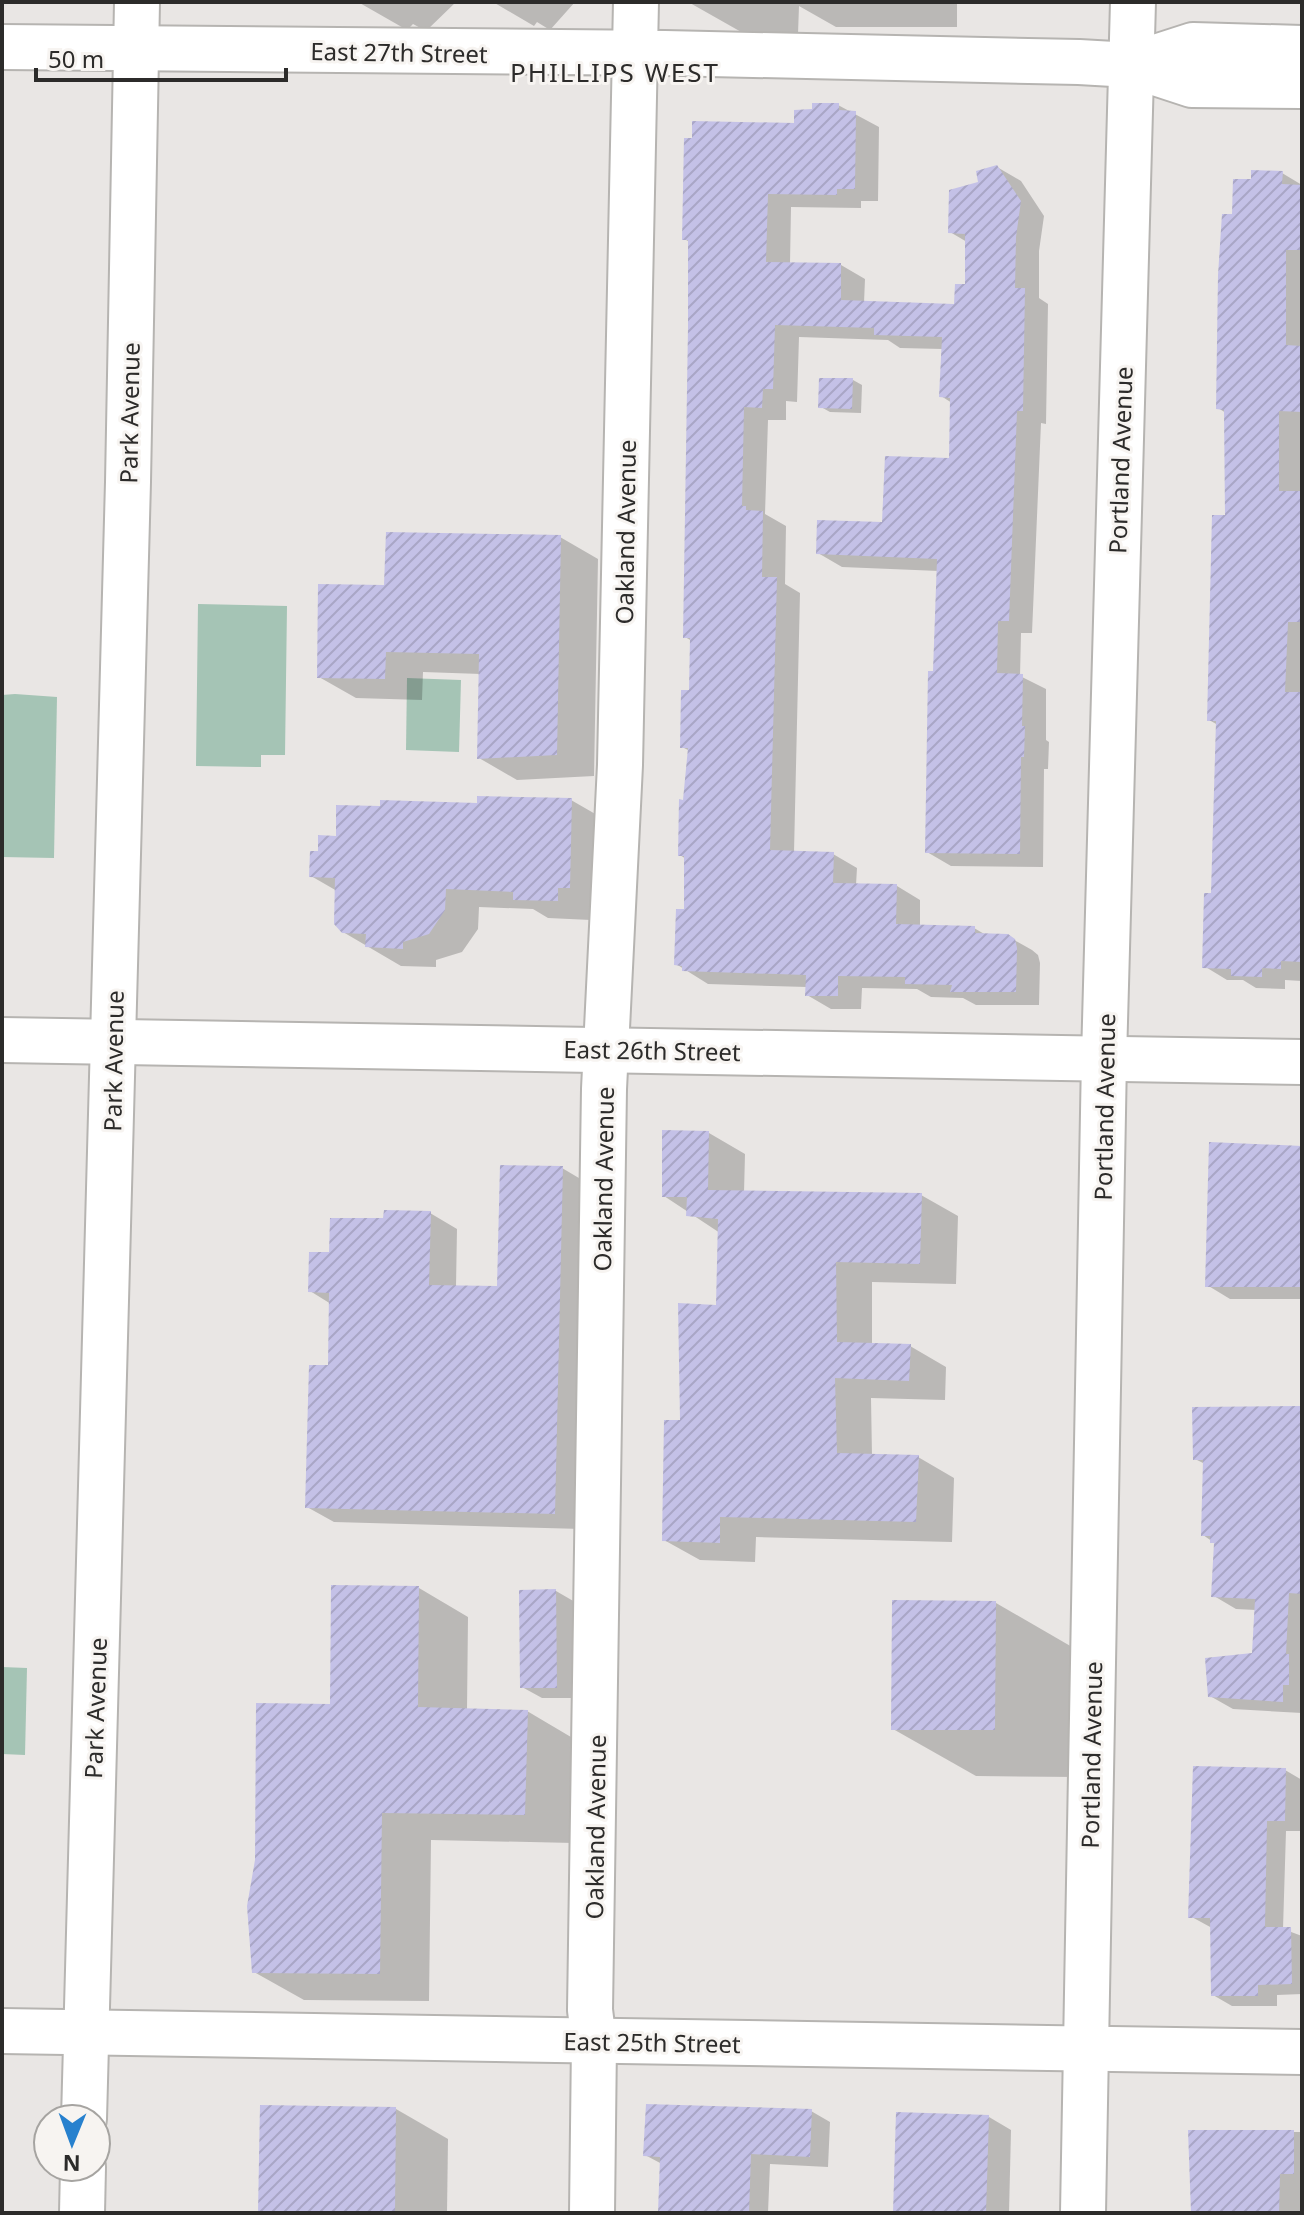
<svg xmlns="http://www.w3.org/2000/svg" width="1304" height="2215" viewBox="0 0 1304 2215" font-family="'Noto Sans',sans-serif">
	<style>
		.green { fill: #a5c4b5 }
		.shadow { fill: #0003 }
		.building { fill: url(#building-hatch) }
		.lines { fill: none; stroke-linecap: round; stroke-linejoin: round }
		.minor-casing { stroke: #b6b4b1; stroke-width: 48 }
		.minor { stroke: #fff; stroke-width: 44 }
		.labels { text-anchor: middle; dominant-baseline: central; stroke-width: 6; stroke-linejoin: round; paint-order: stroke }
		.street-label { font-size: 24px; fill: #2c2b2a; stroke: #f7f4f1 }
		.neighbourhood-label { font-size: 26px; letter-spacing: 2px; fill: #2c2b2a; stroke: #f7f4f1 }
	</style>
	<defs>
		<pattern id="building-hatch" width="6" height="6" patternUnits="userSpaceOnUse" patternTransform="scale(2)"><rect width="6" height="6" fill="#c4c1e7"/><path d="M-1 1l2-2M0 6l6-6M5 7l2-2" fill="none" stroke="#a9a6c6"/></pattern>
	</defs>
	<rect width="100%" height="100%" fill="#e9e6e4"/>
	<g class="green">
		<polygon points="198,604 287,606 285,755 261,755 261,767 196,766"/>
		<polygon points="407,678 461,680 459,752 406,750"/>
		<polygon points="15,694 57,697 54,858 2,857 2,695"/>
		<polygon points="2,1667 27,1668 25,1755 2,1754"/>
	</g>
	<g class="shadow">
		<polygon points="358,2 456,2 426,31 413,24 407,30"/>
		<polygon points="493,2 575,2 550,30 537,22 534,26"/>
		<polygon points="957,2 957,27 836,27 799,6 798,34 743,33 690,3"/>
		<polygon points="838,105 879,127 878,201 861,201 861,208 791,207 790,264 841,265 865,279 864,303 956,307 967,286 967,242 950,232 981,184 997,167 1021,181 1044,216 1039,251 1039,298 1048,304 1046,424 1041,423 1032,633 1021,633 1020,676 1046,689 1046,740 1049,742 1048,769 1044,769 1043,867 951,866 927,852 939,571 842,567 818,553 884,524 951,460 952,403 941,396 943,349 900,348 888,340 799,337 797,402 786,401 786,420 768,420 765,514 786,526 785,584 800,593 794,853 833,854 857,868 856,885 897,886 920,900 920,927 974,928 986,935 1007,936 1032,950 1038,955 1040,963 1039,1005 976,1005 963,998 931,997 917,989 862,988 861,1009 831,1009 807,995 807,987 708,984 676,964 685,911 686,859 680,855 690,751 682,747 691,693 692,641 685,637 690,242 684,239 796,125"/>
		<polygon points="1282,173 1302,185 1302,981 1285,980 1285,989 1256,988 1243,980 1227,980 1204,966 1213,895 1218,725 1209,720 1227,517 1226,413 1218,408 1234,216 1253,181"/>
		<polygon points="853,380 862,385 861,413 830,412 821,407"/>
		<polygon points="560,537 598,559 594,776 517,780 479,758 481,674 423,672 422,700 356,698 319,677 386,588"/>
		<polygon points="571,800 604,819 591,920 548,918 533,909 479,907 478,929 462,952 436,960 436,967 401,966 343,932 337,891 311,876 320,853 338,838 479,805"/>
		<polygon points="709,1133 745,1154 744,1193 921,1195 958,1216 956,1284 872,1282 872,1345 910,1346 946,1367 945,1400 871,1398 872,1456 918,1457 954,1478 952,1542 756,1537 755,1562 700,1560 664,1540 682,1423 718,1307 720,1233 664,1196"/>
		<polygon points="1302,1148 1302,1299 1230,1299 1207,1285"/>
		<polygon points="562,1168 589,1184 582,1529 334,1522 307,1507 330,1367 331,1304 310,1291 331,1254 385,1221 430,1213 457,1229 456,1287 499,1288"/>
		<polygon points="1302,1408 1302,1713 1233,1709 1210,1696 1254,1655 1256,1610 1236,1609 1214,1596 1216,1544 1203,1535 1205,1464 1195,1459"/>
		<polygon points="419,1588 468,1617 467,1710 527,1711 576,1740 574,1843 431,1840 429,2001 304,2000 254,1972 332,1706"/>
		<polygon points="556,1591 575,1602 576,1698 542,1698 522,1687"/>
		<polygon points="996,1603 1079,1651 1077,1777 976,1776 893,1729"/>
		<polygon points="1285,1770 1302,1780 1302,1831 1286,1831 1283,1929 1302,1936 1302,1994 1277,1995 1277,2006 1232,2006 1213,1995 1212,1928 1190,1916"/>
		<polygon points="396,2109 448,2139 447,2213 260,2213"/>
		<polygon points="811,2111 830,2122 828,2167 770,2164 768,2213 660,2213 662,2164 645,2155"/>
		<polygon points="989,2117 1011,2130 1009,2213 895,2213"/>
		<polygon points="1190,2132 1302,2132 1302,2213 1193,2213"/>
	</g>
	<g class="building">
		<polygon points="812,103 839,103 839,110 856,111 855,189 837,189 837,195 768,194 766,262 841,263 841,300 954,304 955,284 965,284 965,234 948,233 949,190 978,182 976,171 997,165 1021,201 1016,237 1015,288 1025,288 1023,411 1017,411 1009,621 998,621 997,673 1023,674 1022,726 1025,726 1024,757 1021,757 1020,854 925,853 928,671 933,671 937,559 816,554 817,520 882,522 885,456 949,458 950,398 939,397 942,337 874,335 874,328 775,325 773,389 763,389 762,408 744,407 742,506 746,506 746,510 763,511 762,577 777,577 770,850 834,852 833,883 897,884 896,924 975,926 975,933 1008,934 1015,939 1017,948 1016,992 950,992 952,985 905,984 905,977 838,976 838,996 805,996 806,975 682,971 682,966 674,965 676,909 684,909 684,856 678,856 679,799 683,800 688,748 680,748 681,690 689,690 690,638 683,638 688,327 688,240 682,240 684,138 692,138 692,121 794,123 794,110 812,109"/>
		<polygon points="1251,170 1283,171 1282,184 1302,185 1300,250 1286,250 1286,345 1302,346 1302,412 1279,411 1279,491 1302,491 1302,622 1288,622 1285,692 1302,692 1302,962 1281,961 1281,969 1262,968 1262,977 1231,976 1231,969 1202,968 1204,893 1211,893 1216,721 1207,721 1212,515 1225,515 1224,410 1216,409 1218,275 1222,214 1232,214 1233,179 1251,179"/>
		<polygon points="819,378 853,378 852,409 818,408"/>
		<polygon points="386,532 561,535 557,755 477,759 479,654 386,652 385,679 317,678 318,584 384,585"/>
		<polygon points="477,796 572,798 570,888 558,888 558,901 513,900 513,892 446,889 445,910 429,934 403,942 403,949 365,947 366,934 342,933 334,924 335,878 309,877 310,851 318,851 318,835 336,836 336,805 380,806 380,800 477,803"/>
		<polygon points="662,1130 709,1131 708,1190 922,1193 920,1264 836,1262 837,1342 911,1344 909,1381 835,1378 837,1453 919,1455 916,1522 720,1517 720,1543 662,1541 664,1420 680,1420 678,1303 716,1305 718,1219 686,1216 687,1197 662,1197"/>
		<polygon points="1209,1142 1302,1146 1302,1287 1205,1287"/>
		<polygon points="500,1165 563,1166 555,1514 305,1508 309,1365 328,1365 329,1293 308,1292 309,1252 329,1252 330,1218 383,1218 384,1210 431,1211 429,1285 497,1286"/>
		<polygon points="1302,1406 1302,1594 1289,1593 1286,1654 1289,1654 1289,1685 1283,1685 1283,1702 1208,1697 1205,1658 1252,1653 1255,1599 1211,1597 1214,1543 1210,1543 1210,1536 1201,1536 1203,1460 1193,1460 1192,1407"/>
		<polygon points="331,1585 419,1586 418,1707 528,1710 525,1815 382,1813 380,1974 252,1973 247,1906 255,1860 256,1703 330,1704"/>
		<polygon points="556,1589 557,1688 520,1688 519,1590"/>
		<polygon points="892,1600 996,1601 995,1730 891,1730"/>
		<polygon points="1193,1766 1286,1768 1285,1821 1267,1821 1265,1927 1291,1927 1292,1984 1258,1985 1258,1996 1211,1996 1210,1918 1188,1918"/>
		<polygon points="646,2104 812,2109 810,2157 751,2154 749,2213 658,2213 660,2157 643,2156"/>
		<polygon points="260,2105 396,2107 395,2213 258,2213"/>
		<polygon points="896,2112 989,2115 986,2213 893,2213"/>
		<polygon points="1188,2130 1294,2130 1294,2174 1280,2174 1279,2213 1191,2213"/>
	</g>
	<g class="lines">
		<g class="minor-casing">
			<g id="minor">
				<polyline points="2,47 665,53 1079,62 1131,65 1192,85 1302,86"/>
				<polyline points="1131,65 1193,45 1302,48"/>
				<polyline points="2,1040 1302,1062"/>
				<polyline points="2,2031 1302,2052"/>
				<polyline points="84,2119 128,482 137,2"/>
				<polyline points="82,2213 83,2167"/>
				<polyline points="592,2213 594,2042 590,2010 604,1089 620,765 636,2"/>
				<polyline points="1083,2213 1104,1058 1133,2"/>
			</g>
		</g>
		<use href="#minor" class="minor"/>
	</g>
	<g class="labels">
		<g class="street-label">
			<text transform="translate(399 52) rotate(1)">East 27th Street</text>
			<text transform="translate(129 413) rotate(-89)">Park Avenue</text>
			<text transform="translate(1120 460) rotate(-88)">Portland Avenue</text>
			<text transform="translate(625 532) rotate(-89)">Oakland Avenue</text>
			<text transform="translate(652 1050) rotate(1)">East 26th Street</text>
			<text transform="translate(113 1061) rotate(-89)">Park Avenue</text>
			<text transform="translate(1104 1107) rotate(-89)">Portland Avenue</text>
			<text transform="translate(603 1179) rotate(-89)">Oakland Avenue</text>
			<text transform="translate(95 1708) rotate(-88)">Park Avenue</text>
			<text transform="translate(1091 1755) rotate(-89)">Portland Avenue</text>
			<text transform="translate(595 1827) rotate(-89)">Oakland Avenue</text>
			<text transform="translate(652 2042) rotate(1)">East 25th Street</text>
		</g>
		<g class="neighbourhood-label">
			<text x="615" y="72">PHILLIPS WEST</text>
		</g>
	</g>
	<rect width="1304" height="2215" fill="none" stroke="#2c2b2a" stroke-width="8"/>
	<g transform="translate(72 2143) rotate(181)"><circle r="38" fill="#f7f4f1" stroke="#a6a4a1" stroke-width="2"/>
	<path d="M0-6L14 30L0 20L-14 30Z" fill="#2881ce"/>
	<text y="-12" font-size="22" font-weight="bold" text-anchor="middle" fill="#2c2b2a">N</text>
	</g>
	<path d="M36 68v12h250v-12" fill="none" stroke="#2c2b2a" stroke-width="4"/>
	<text x="48" y="68" font-size="24" fill="#2c2b2a" stroke="#f7f4f1" stroke-width="6" paint-order="stroke">50 m</text>
</svg>
